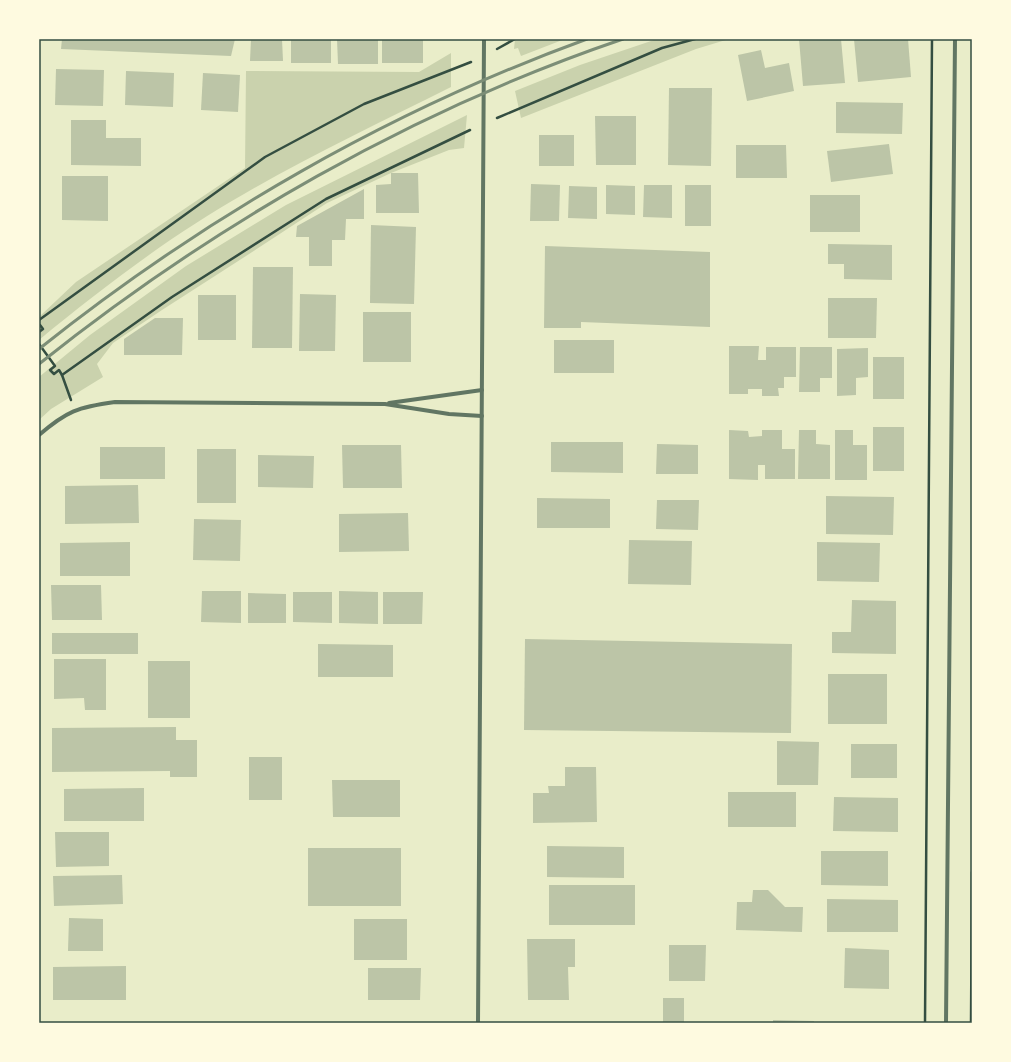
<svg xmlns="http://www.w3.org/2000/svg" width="1011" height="1062" viewBox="0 0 1011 1062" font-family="'Source Sans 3',sans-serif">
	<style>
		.green { fill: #cad2ad }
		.building { fill: #bcc5a7 }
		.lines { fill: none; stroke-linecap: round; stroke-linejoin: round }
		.path { stroke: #344e41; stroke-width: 2.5 }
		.minor { stroke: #617663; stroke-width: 4 }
		.rail { stroke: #7c8e77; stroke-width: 3 }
		.neatline { fill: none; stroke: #344e41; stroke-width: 1.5 }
	</style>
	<rect width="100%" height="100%" fill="#e9edc9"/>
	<g class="green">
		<polygon points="515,39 565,39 521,56 518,48 514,49"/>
		<polygon points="657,39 729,39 696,49 521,118 515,91 580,65"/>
		<path d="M 451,53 L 451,87 C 381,122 311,155 244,194 C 173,234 102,288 39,340 L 39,317 L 76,282 L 245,168 L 246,71 L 419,72 Z"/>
		<polygon points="467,115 464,148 449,150 391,173 327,203 246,256 162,310 113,343 97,364 103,377 51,409 39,420 39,377 90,335 186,266 286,205"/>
	</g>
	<g class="building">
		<polygon points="62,39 235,39 231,56 61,49"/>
		<polygon points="251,39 282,39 283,61 250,61"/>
		<rect x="291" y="39" width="40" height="24"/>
		<polygon points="337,39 378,39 378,64 338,64"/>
		<rect x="382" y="39" width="41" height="24"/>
		<polygon points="799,39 841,39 845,83 803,86"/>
		<polygon points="854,39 908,39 911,77 858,82"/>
		<polygon points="761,50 765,68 789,63 794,91 747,101 738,55"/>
		<polygon points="56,69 104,70 103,106 55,105"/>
		<polygon points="126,71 174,73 173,107 125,105"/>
		<polygon points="203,73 240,75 238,112 201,110"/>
		<polygon points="669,88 712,88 711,166 668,165"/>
		<polygon points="836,102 903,103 902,134 836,133"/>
		<polygon points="595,116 636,116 636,165 596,165"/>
		<polygon points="71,120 106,120 106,138 141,138 141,166 71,165"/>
		<rect x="539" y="135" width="35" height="31"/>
		<polygon points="889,144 893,174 831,182 827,151"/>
		<polygon points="736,145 786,145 787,178 736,178"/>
		<polygon points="391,173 418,173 419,213 376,213 376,185 391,184"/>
		<polygon points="62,176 108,176 108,221 62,220"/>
		<polygon points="531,184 560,185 559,221 530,221"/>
		<polygon points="606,185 635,186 635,215 606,214"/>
		<polygon points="644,185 672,185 672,218 643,217"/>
		<rect x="685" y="185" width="26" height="41"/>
		<polygon points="569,186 597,187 597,219 568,218"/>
		<polygon points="364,189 364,219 346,219 345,240 332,240 332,266 309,266 309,237 296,237 297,226"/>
		<rect x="810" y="195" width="50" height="37"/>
		<polygon points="371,225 416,227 414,304 370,303"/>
		<polygon points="828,244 892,245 892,280 844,279 844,264 828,264"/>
		<polygon points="545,246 710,252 710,327 581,322 581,328 544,328"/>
		<polygon points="253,267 293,267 292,348 252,348"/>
		<polygon points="300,294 336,295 335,351 299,351"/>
		<rect x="198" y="295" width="38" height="45"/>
		<polygon points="828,298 877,298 876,338 828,338"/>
		<rect x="363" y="312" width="48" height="50"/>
		<polygon points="155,318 183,318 182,355 124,355 124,339"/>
		<rect x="554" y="340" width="60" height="33"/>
		<polygon points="729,346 759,346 758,360 766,360 766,347 796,347 796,377 784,377 784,388 778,388 779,396 762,396 762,389 748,389 748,394 729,394"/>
		<polygon points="800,347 832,347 832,378 820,378 820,392 799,392"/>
		<polygon points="868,348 868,377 856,378 856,395 837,396 837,349"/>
		<rect x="873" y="357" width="31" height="42"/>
		<rect x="873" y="427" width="31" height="44"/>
		<polygon points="729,430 748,431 749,437 762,436 762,430 782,430 782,449 795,449 795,479 765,479 765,465 758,465 758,480 729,479"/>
		<polygon points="799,430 816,430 816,444 830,445 830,479 798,479"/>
		<polygon points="835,430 853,430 853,445 867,445 867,480 835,480"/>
		<polygon points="551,442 623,442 623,473 551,472"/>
		<polygon points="657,444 698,445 698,474 656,474"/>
		<polygon points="342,445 401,445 402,488 343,488"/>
		<rect x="100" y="447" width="65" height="32"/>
		<rect x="197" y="449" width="39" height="54"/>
		<polygon points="258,455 314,456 313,488 258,487"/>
		<polygon points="138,485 139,523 65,524 65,486"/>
		<polygon points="826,496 894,497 893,535 826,534"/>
		<polygon points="537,498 610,499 610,528 537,528"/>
		<polygon points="657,500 699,500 698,530 656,529"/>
		<polygon points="408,513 409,551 339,552 339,514"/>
		<polygon points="194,519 241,520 240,561 193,560"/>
		<polygon points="629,540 692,541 691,585 628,584"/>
		<polygon points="130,542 130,576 60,576 60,543"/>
		<polygon points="817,542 880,543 879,582 817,581"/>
		<polygon points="51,585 101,585 102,620 52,620"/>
		<polygon points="202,591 241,591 241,623 201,622"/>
		<polygon points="339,591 378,592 378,624 339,623"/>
		<polygon points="293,592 332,592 332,623 293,622"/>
		<polygon points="383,592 423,592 422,624 383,624"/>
		<polygon points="248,593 286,594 286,623 248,623"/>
		<polygon points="852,600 896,601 896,654 832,653 832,632 851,632"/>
		<rect x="52" y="633" width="86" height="21"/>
		<polygon points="525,639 792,644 791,733 524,730"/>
		<polygon points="318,644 393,645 393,677 318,677"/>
		<polygon points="54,659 106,659 106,710 85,710 84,698 54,699"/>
		<rect x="148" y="661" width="42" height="57"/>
		<rect x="828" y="674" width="59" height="50"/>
		<polygon points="176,727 176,740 197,740 197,777 170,777 170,771 52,772 52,728"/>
		<polygon points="777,741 819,742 818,785 777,785"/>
		<rect x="851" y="744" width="46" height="34"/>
		<rect x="249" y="757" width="33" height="43"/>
		<polygon points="565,767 596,767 597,822 533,823 533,793 549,793 548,786 565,786"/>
		<polygon points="332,780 400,780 400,817 333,817"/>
		<polygon points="144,788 144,821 64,821 64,789"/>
		<rect x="728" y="792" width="68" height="35"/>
		<polygon points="834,797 898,798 898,832 833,831"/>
		<polygon points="55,832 109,832 109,866 56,867"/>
		<polygon points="547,846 624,847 624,878 547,877"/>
		<rect x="308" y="848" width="93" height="58"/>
		<polygon points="821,851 888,851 888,886 821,885"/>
		<polygon points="122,875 123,904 54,906 53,876"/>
		<rect x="549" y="885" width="86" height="40"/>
		<polygon points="753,890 768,890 785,907 803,907 802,932 736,930 737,902 752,902"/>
		<polygon points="827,899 898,900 898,932 827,932"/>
		<polygon points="69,918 103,919 103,951 68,951"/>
		<rect x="354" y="919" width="53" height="41"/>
		<polygon points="527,939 575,939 575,967 568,967 569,1000 528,1000"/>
		<polygon points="669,945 706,945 705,981 669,981"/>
		<polygon points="845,948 889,950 889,989 844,988"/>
		<polygon points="126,966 126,1000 53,1000 53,967"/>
		<polygon points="368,968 421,968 420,1000 368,1000"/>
		<rect x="663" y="998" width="21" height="25"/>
		<polygon points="773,1020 814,1021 814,1023 773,1023"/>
	</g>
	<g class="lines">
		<g class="path">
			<polyline points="497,49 515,39"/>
			<polyline points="497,118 662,48 695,39"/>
			<polyline points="39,320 265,157 364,104 471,62"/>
			<polyline points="39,326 40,325 43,329 39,332"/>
			<polyline points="39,344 55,366 50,370 54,374 59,370 62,375 71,400"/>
			<polyline points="62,375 172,297 326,199 470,130"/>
			<polyline points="925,1023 932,39"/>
			<polyline points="971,1023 972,872"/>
		</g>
		<g class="minor">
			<polyline points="389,403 482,390"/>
			<path d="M 39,435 C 67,411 78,407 115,402 L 385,404 L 449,414 L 482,416"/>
			<polyline points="478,1023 484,39"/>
			<polyline points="946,1023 955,39"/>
		</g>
		<g class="rail">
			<path d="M 39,349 C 203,218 389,111 587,39"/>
			<path d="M 39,364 C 213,225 411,111 623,39"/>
		</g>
	</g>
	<rect width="1011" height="1062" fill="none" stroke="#fefae0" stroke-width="80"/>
	<rect x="40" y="40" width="931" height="982" class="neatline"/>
</svg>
